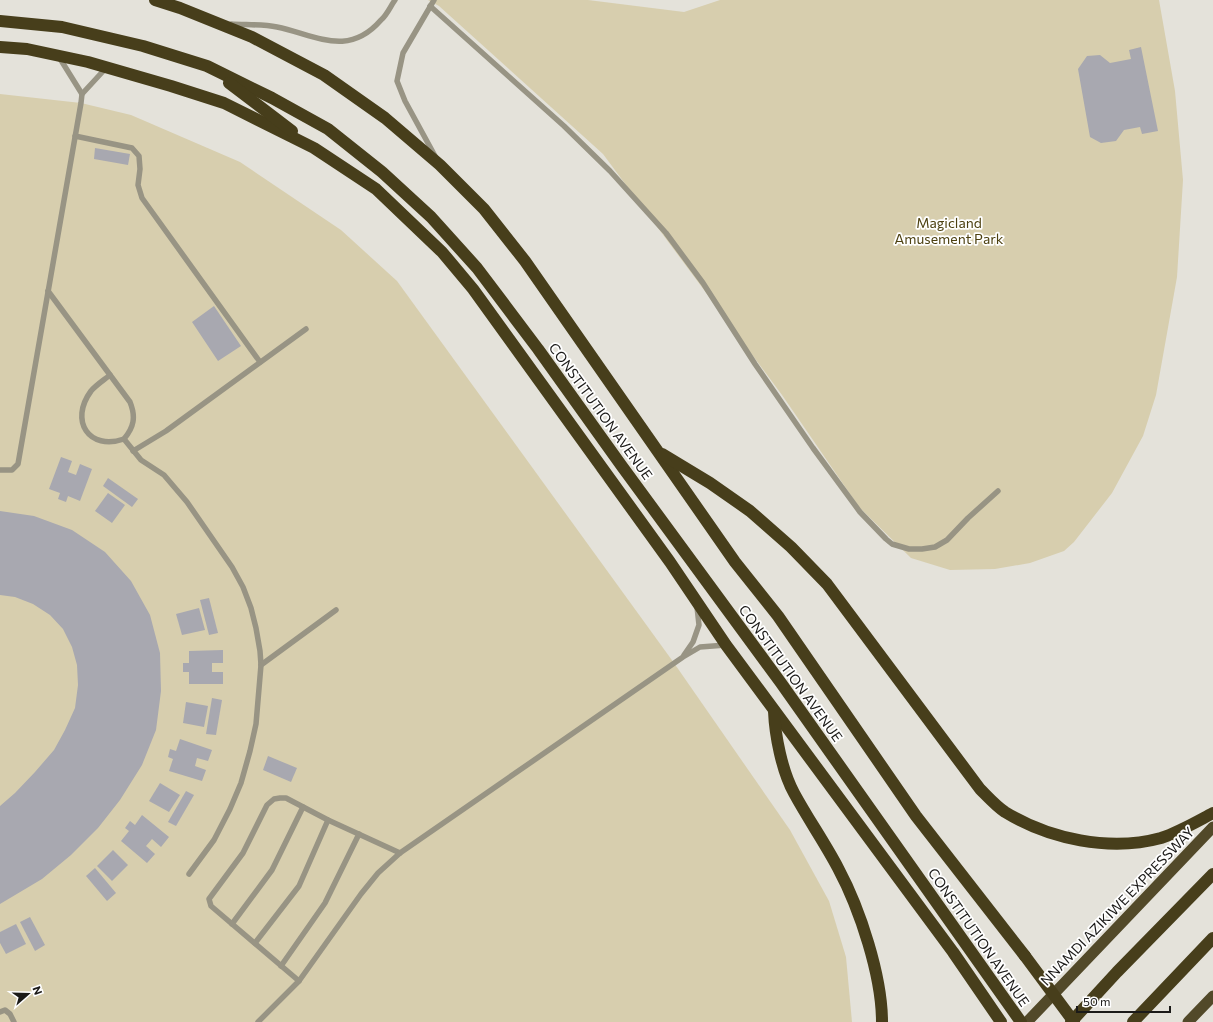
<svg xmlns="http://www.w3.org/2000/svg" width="1213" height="1022" viewBox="0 0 1213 1022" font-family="Commissioner,sans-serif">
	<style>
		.green { fill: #d7ceae }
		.building { fill: #a8a8b0 }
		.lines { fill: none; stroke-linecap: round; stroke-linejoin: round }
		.service { stroke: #989484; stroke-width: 5.5 }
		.trunk { stroke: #524929; stroke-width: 11 }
		.motorway { stroke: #473e1b; stroke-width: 12 }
		.motorway-bridge { stroke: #473e1b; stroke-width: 12 }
		.labels { text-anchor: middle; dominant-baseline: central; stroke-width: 3.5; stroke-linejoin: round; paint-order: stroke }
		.park-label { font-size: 14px; fill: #4c4010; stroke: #fff }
		.street-label { font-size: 14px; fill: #1b1a18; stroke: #fff }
	</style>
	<rect width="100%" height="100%" fill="#e4e2da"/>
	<g class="green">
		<polygon points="428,0 588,0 684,12 720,0 1159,0 1175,91 1183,180 1177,277 1156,395 1143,436 1112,493 1074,542 1064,551 1030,563 995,569 950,570 911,558 859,507 782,395 603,154 439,6"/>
		<polygon points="0,94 81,103 131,115 240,162 341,230 397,281 674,663 790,830 829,901 846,957 852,1022 0,1022"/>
	</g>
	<g class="building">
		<polygon points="1141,47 1158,131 1142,134 1140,127 1124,130 1116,141 1101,143 1090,137 1078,69 1087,56 1100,55 1110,63 1131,59 1129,50"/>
		<polygon points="95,148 130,154 128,165 94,159"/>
		<polygon points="214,306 241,346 218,361 192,322"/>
		<polygon points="61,457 72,461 68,472 76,475 80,464 92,469 80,501 68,496 66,502 58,499 60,493 49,489"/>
		<polygon points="108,478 138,499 132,507 103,486"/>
		<polygon points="108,493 125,505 112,523 95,511"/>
		<polygon points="0,511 34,516 72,530 105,552 131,581 150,615 160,653 161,691 156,730 142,765 120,800 98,828 71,855 42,879 0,904 0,806 15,793 35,772 54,750 65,730 75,708 78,685 77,665 72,647 63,629 50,615 33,604 15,597 0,595"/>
		<polygon points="209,598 218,633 209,635 200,600"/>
		<polygon points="199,608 205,630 182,635 176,614"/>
		<polygon points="223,650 223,663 212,663 212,672 223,672 223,684 189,684 189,672 183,672 183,663 189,663 189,651"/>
		<polygon points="212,698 222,700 216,735 206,734"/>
		<polygon points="186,702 208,706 204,727 183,723"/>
		<polygon points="180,739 212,750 208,761 197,758 195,766 206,770 202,781 169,771 173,759 168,757 170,749 176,751"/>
		<polygon points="268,756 297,768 291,782 263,770"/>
		<polygon points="160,783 180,795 169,812 149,801"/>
		<polygon points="186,791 194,795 176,826 168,822"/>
		<polygon points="142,815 169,837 161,847 152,839 146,846 155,854 147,863 121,841 129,831 125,828 130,821 135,825"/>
		<polygon points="113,850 128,865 112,881 97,866"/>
		<polygon points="95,868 116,893 107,901 86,876"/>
		<polygon points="30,917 45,945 35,951 20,922"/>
		<polygon points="16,924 26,944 6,954 0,943 0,932"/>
	</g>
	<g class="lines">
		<g class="service">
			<polyline points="434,0 403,53 397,81 405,101 435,156"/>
			<polyline points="430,6 564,126 610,171 666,233 703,283 755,364 813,448 860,512 886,539 892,544 909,549 922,549 935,547 947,540 968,518 998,491"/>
			<path d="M 231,24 C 246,25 262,24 277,27 C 316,35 348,58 381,20 C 387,15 390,7 395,0"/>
			<polyline points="82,94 106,68"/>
			<polyline points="75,136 132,148 139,156 140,169 138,185 142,198 260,362"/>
			<path d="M 48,291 L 130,402 C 136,417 134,427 124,439 L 141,460 L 164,475 L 187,502 L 232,567 L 243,587 L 251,608 L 256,628 L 260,651 L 261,665 L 256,724 L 250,751 L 241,783 L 230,809 L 214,840 L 189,874"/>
			<path d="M 110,375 C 104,380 96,385 91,391 C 69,421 89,451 124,439"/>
			<polyline points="133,451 166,431 306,329"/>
			<polyline points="0,470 12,470 18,464 81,103 82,94 59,57"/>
			<polyline points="684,655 693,642 699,625 697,607"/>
			<polyline points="261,665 336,610"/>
			<polyline points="232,924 272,870 303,807"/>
			<polyline points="255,943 299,886 328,820"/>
			<polyline points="281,966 325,903 359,834"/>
			<polyline points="299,981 211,906 209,899 243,853 267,805 274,799 280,798 286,798 328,820 400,853"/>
			<polyline points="0,1012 5,1010 10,1014 14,1022"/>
			<polyline points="258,1022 299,981 361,894 378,873 400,853 683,657 700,647 726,645"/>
		</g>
		<g class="trunk">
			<polyline points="1027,1022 1213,827"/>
			<polyline points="1188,1022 1213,996"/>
		</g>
		<g class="motorway">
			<polyline points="155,0 180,8 252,37 324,75 385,118 440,165 484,209 525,261 735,562 778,616 916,816 1025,956"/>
			<polyline points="0,21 62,27 143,46 207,66 272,98 328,129 382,172 431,217 477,268 538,349 621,465 781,683 1021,1022"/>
			<polyline points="0,47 27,49 88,62 171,86 224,103 314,148 376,189 442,252 473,289 670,562 726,645 953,952 1001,1022"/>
			<polyline points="229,83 292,131"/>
			<path d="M 662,454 L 710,483 L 750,511 L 791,547 L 827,584 L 980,789 C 988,797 996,806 1005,812 C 1049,839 1110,852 1161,838 C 1179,832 1196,822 1213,813"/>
			<path d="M 774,711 C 775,736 782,771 794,793 C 808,819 825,843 838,868 C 860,909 882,976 882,1022"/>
			<polyline points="1071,1022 1117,972 1213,874"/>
			<polyline points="1133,1022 1213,938"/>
		</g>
		<polyline class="motorway-bridge" points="1025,956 1074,1022"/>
	</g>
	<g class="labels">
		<g class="park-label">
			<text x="949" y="222">Magicland<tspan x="949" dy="16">Amusement Park</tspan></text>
		</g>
		<g class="street-label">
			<text transform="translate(601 411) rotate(54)">CONSTITUTION AVENUE</text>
			<text transform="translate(791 673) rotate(54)">CONSTITUTION AVENUE</text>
			<text transform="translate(1117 906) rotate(-46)">NNAMDI AZIKIWE EXPRESSWAY</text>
			<text transform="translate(979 937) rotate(55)">CONSTITUTION AVENUE</text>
		</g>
	</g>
	<g transform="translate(28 994) rotate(70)" stroke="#ffffff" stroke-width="3" paint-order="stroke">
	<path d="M0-3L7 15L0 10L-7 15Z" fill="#1b1a18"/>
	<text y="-6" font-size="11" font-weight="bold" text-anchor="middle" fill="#1b1a18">N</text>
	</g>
	<path d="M1077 1006v6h93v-6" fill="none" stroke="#1b1a18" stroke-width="2"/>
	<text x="1083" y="1006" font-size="12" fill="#1b1a18" stroke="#ffffff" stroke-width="3" paint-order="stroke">50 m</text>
</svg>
